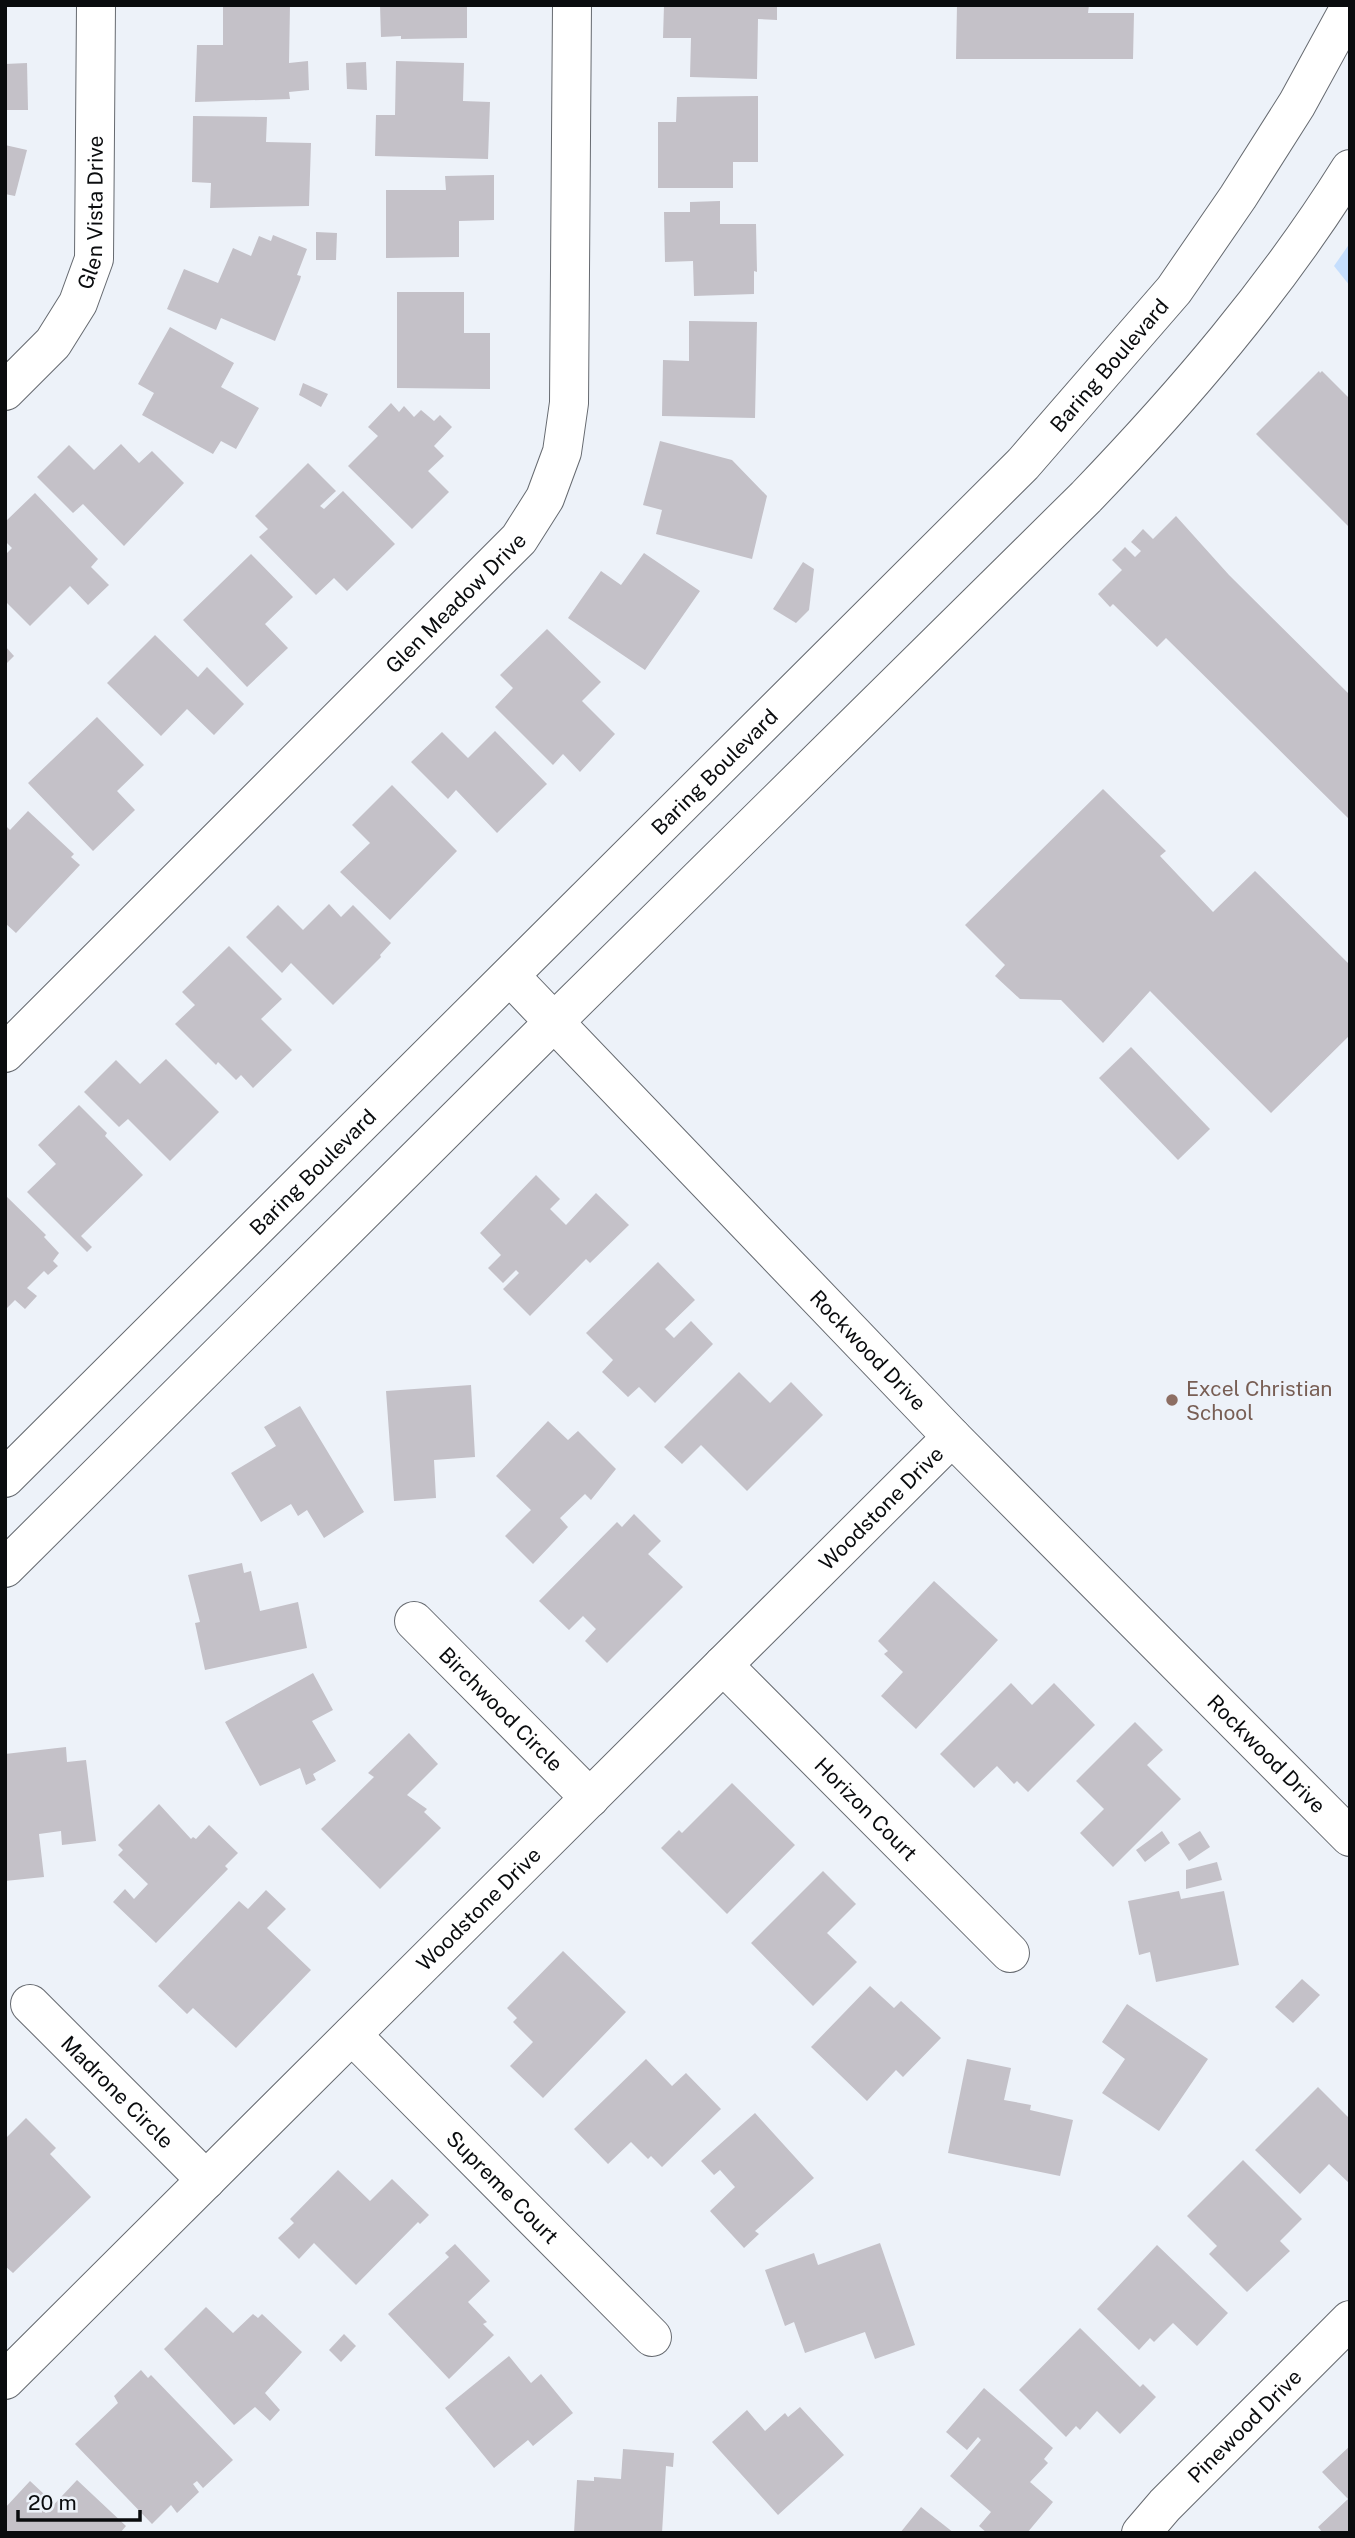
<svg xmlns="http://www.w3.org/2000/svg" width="1355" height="2538" viewBox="0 0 1355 2538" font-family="'Public Sans',sans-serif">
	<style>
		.green { fill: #c5defd }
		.building { fill: #c4c1c8 }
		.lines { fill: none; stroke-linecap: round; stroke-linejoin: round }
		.minor-casing { stroke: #666a70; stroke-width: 40 }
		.major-casing { stroke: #666a70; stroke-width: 40 }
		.minor { stroke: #fff; stroke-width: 38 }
		.major { stroke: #fff; stroke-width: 38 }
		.education-dot { fill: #8d6e63; stroke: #edf2f9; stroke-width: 2.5 }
		.labels { text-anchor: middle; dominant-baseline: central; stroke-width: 5; stroke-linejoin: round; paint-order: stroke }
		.street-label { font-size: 21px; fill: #0a0c0e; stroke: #edf2f9 }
		.education-label { font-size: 21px; fill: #785e54; stroke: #edf2f9; text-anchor: start }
	</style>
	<rect width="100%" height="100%" fill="#edf2f9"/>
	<polygon class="green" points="1350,243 1350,286 1334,266"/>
	<g class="building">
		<polygon points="223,5 290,5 289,63 308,61 309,90 289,92 290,99 195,102 197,45 223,45"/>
		<polygon points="380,5 467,5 467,38 401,39 401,36 381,37"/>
		<polygon points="664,5 777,5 777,20 758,19 757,79 690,77 691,38 663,38"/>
		<polygon points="957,5 1089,5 1088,13 1134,13 1133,59 956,59"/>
		<polygon points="396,61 464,63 463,101 490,102 488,159 375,156 376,115 395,115"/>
		<polygon points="366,62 367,90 347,89 346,63"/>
		<polygon points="27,63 28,110 5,110 5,64"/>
		<polygon points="758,96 758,162 733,162 733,188 658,188 658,122 676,122 677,97"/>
		<polygon points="193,116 267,117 266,142 311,143 309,206 210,208 211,183 192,182"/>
		<polygon points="5,145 27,150 15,196 5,194"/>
		<polygon points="494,175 494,220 459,221 459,257 386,258 386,190 446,190 445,176"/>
		<polygon points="720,201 720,224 756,224 757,272 754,271 754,294 694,296 693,261 665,262 664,212 690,212 690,202"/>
		<polygon points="316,232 337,233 336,260 316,260"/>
		<polygon points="273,235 307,249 297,275 301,276 300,280 275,341 221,318 216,330 167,309 184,269 218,283 233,248 251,256 259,236 271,241"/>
		<polygon points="397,292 464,292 464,333 490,333 490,389 397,388"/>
		<polygon points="689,321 757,322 755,418 662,416 663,360 689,361"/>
		<polygon points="170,327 234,363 221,387 259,408 236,449 221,441 213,454 142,415 154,393 138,384"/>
		<polygon points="1319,371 1320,373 1322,371 1350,399 1350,528 1256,434"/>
		<polygon points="303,383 328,394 321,407 299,395"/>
		<polygon points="391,403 399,412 404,406 414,417 421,410 434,421 440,415 452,427 434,446 444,456 428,471 449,492 412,529 348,466 378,436 368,427"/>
		<polygon points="660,441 732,460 767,496 752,559 656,534 662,510 643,505"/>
		<polygon points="121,444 139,463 152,451 184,483 124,546 83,504 73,513 37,477 69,445 94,470"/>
		<polygon points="308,463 336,491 320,506 324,509 343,491 395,544 347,591 334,578 316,595 259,537 268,529 255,516"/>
		<polygon points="35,493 98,559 91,567 109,585 88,605 70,586 30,626 5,601 5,555 12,548 5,541 5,522"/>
		<polygon points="1176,516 1229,575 1350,695 1350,820 1166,638 1157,647 1113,604 1110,607 1098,594 1122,570 1112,560 1125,547 1135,557 1141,551 1131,542 1143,529 1153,539"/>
		<polygon points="644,553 700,591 645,670 568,618 601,571 621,585"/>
		<polygon points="251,554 293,597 265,624 288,648 247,687 183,620"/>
		<polygon points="803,562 814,569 809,610 796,623 773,609"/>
		<polygon points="547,629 601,682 582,701 615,734 580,772 563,754 553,765 495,707 513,688 500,675"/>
		<polygon points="155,635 198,677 207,667 244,704 214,735 187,709 161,736 107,683"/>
		<polygon points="5,646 14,656 5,665"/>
		<polygon points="97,717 144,765 117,791 135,810 93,851 28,783"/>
		<polygon points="495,731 547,784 497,833 456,790 448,799 411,762 442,732 468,758"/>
		<polygon points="392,785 457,851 390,920 340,872 370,843 352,825"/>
		<polygon points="1103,789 1166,851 1160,856 1213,912 1255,871 1350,965 1350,1035 1271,1113 1150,991 1103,1043 1061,1000 1020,999 995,976 1005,965 965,925"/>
		<polygon points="28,811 74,854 71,857 80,865 16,933 5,923 5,825 10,830"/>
		<polygon points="329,904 341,917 353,905 391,943 380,955 381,957 333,1005 291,963 282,973 246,937 278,905 303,930"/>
		<polygon points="229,946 282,999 261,1019 292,1050 253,1088 241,1075 236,1080 218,1062 216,1065 175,1024 195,1005 182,992"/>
		<polygon points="1131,1047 1210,1129 1178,1160 1099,1078"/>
		<polygon points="166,1059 219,1112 170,1161 128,1119 119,1127 84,1092 116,1060 140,1084"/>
		<polygon points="79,1105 107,1133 105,1136 143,1175 81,1236 92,1247 87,1252 27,1192 56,1164 38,1145"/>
		<polygon points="536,1175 560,1199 550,1209 566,1225 596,1193 629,1225 590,1263 586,1259 530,1316 503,1289 519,1273 516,1270 503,1283 488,1268 501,1255 480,1233"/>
		<polygon points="5,1195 46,1235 44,1237 59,1253 53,1261 58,1266 48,1275 44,1271 27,1288 37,1296 25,1309 15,1300 5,1310"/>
		<polygon points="658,1262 695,1300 665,1329 674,1338 691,1321 713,1344 655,1403 639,1387 628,1397 602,1372 613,1360 586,1333"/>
		<polygon points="739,1372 770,1403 791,1382 823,1415 747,1491 701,1445 682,1464 664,1447"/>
		<polygon points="471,1385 475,1457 434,1460 436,1498 394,1501 386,1391"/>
		<polygon points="300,1406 364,1512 324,1538 307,1510 298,1516 291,1504 261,1522 231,1473 276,1446 264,1427"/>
		<polygon points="548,1421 568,1440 578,1431 616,1469 591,1500 585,1494 560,1518 568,1527 533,1564 505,1536 531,1510 496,1476"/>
		<polygon points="634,1514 661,1541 648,1554 683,1587 607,1663 585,1641 596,1629 583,1616 569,1630 539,1601 617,1522 622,1527"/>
		<polygon points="242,1563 244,1573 251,1571 260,1611 298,1602 307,1648 205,1670 195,1623 200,1622 188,1575"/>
		<polygon points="934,1581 998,1640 916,1729 881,1696 903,1672 884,1654 888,1651 878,1641"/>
		<polygon points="313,1673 333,1710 312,1721 336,1761 313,1774 316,1780 306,1785 300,1768 260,1786 225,1722"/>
		<polygon points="1011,1683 1032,1705 1054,1683 1095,1725 1028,1792 1017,1781 1014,1784 997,1766 974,1788 940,1754"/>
		<polygon points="1135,1722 1163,1750 1147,1765 1181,1799 1113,1867 1080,1833 1104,1809 1076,1781"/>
		<polygon points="409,1733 438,1764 407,1795 427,1809 424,1812 441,1828 380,1889 321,1829 374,1777 368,1773"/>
		<polygon points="66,1747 67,1762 86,1760 96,1841 62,1845 61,1831 39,1834 44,1877 5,1881 5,1754"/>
		<polygon points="732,1783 795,1845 727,1914 661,1848 679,1830 682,1833"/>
		<polygon points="159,1804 191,1839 193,1837 196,1839 209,1825 238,1853 225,1866 228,1869 156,1943 113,1902 125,1889 134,1899 148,1884 118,1855 123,1850 118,1845"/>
		<polygon points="1162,1831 1170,1843 1145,1862 1136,1850"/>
		<polygon points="1200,1831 1210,1847 1189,1861 1178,1844"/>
		<polygon points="1217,1862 1222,1880 1186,1889 1186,1870"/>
		<polygon points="823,1871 856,1904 827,1933 857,1962 813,2006 751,1943"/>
		<polygon points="266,1890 286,1909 267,1928 311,1970 236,2048 193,2008 187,2014 158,1986 239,1901 248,1909"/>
		<polygon points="1179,1891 1181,1899 1224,1891 1239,1965 1156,1982 1150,1952 1139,1955 1128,1901"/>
		<polygon points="563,1951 626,2012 543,2098 510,2066 533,2042 513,2022 517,2018 507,2008"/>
		<polygon points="1302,1979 1320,1995 1293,2023 1275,2007"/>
		<polygon points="870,1986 894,2008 901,2001 941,2038 903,2077 896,2070 867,2101 811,2047"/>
		<polygon points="1127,2004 1208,2059 1159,2131 1102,2093 1125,2059 1102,2042"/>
		<polygon points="646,2059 672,2086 686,2073 721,2109 662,2167 651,2156 648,2159 631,2142 608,2164 574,2129"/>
		<polygon points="967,2059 1011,2068 1004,2100 1031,2105 1030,2110 1073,2120 1060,2176 948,2153"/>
		<polygon points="1318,2087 1350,2119 1350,2184 1329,2164 1300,2194 1255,2150"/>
		<polygon points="755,2113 814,2178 755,2231 759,2234 744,2248 710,2211 735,2187 720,2170 714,2175 701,2161"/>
		<polygon points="26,2118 56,2148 50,2154 91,2197 13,2273 5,2266 5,2139"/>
		<polygon points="1243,2160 1302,2219 1280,2241 1290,2251 1247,2292 1209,2254 1217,2246 1187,2216"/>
		<polygon points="338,2170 370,2201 392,2179 429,2215 420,2224 418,2222 356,2285 314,2243 299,2259 278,2238 294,2223 290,2219"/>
		<polygon points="880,2243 915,2345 875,2359 865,2332 805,2353 794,2322 785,2326 765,2270 814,2253 818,2265"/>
		<polygon points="455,2244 490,2281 468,2302 487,2322 483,2324 494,2335 449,2379 388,2314 449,2257 445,2253"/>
		<polygon points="1157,2245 1228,2313 1197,2346 1173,2323 1154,2342 1150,2338 1139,2350 1097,2309"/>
		<polygon points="206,2307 233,2333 253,2314 258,2318 262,2314 302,2352 265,2393 280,2410 270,2421 255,2407 234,2425 164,2349"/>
		<polygon points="1080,2328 1140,2387 1143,2384 1156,2397 1120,2434 1097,2411 1080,2430 1076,2426 1066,2437 1019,2390"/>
		<polygon points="344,2334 356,2346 341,2362 329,2350"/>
		<polygon points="509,2356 531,2383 541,2374 573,2413 533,2446 528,2440 494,2468 445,2408"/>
		<polygon points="141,2370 148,2378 151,2375 233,2460 203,2488 197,2481 193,2484 199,2492 177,2513 171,2505 152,2524 75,2444 118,2403 114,2396"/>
		<polygon points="984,2388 1053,2448 1044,2459 1048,2463 1030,2482 1053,2502 1027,2533 987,2533 979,2526 991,2512 950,2476 981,2440 978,2437 967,2450 946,2432"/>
		<polygon points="800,2407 844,2455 778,2515 712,2442 747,2410 765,2431 785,2413 788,2417"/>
		<polygon points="1350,2446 1350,2533 1323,2533 1318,2527 1348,2499 1322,2472"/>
		<polygon points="623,2449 674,2453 673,2467 666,2466 662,2533 574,2533 577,2480 594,2481 594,2477 621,2479"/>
		<polygon points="77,2480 126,2526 120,2533 5,2533 5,2508 30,2481 45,2495 36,2504 46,2513"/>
		<polygon points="921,2507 954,2533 900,2533"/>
	</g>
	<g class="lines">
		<g class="minor-casing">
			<g id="minor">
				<path id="s1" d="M 5,391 L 53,343 L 78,303 L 94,259 L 96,5"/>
				<path id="s2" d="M 510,976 L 952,1437 L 1350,1837"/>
				<path id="s3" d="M 5,1053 L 519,539 L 545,498 L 562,452 L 569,403 L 572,5"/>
				<path id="s4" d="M 414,1621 L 590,1798"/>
				<path id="s5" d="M 723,1665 L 1010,1953"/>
				<path id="s6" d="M 30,2004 L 206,2180"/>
				<path id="s7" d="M 352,2035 L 652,2337"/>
				<path id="s8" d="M 5,2380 L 952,1437"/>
				<path id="s9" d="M 1141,2533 L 1165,2505 L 1350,2320"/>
			</g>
		</g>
		<g class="major-casing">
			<g id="major">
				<path id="s10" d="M 5,1478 L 1023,464 L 1174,290 L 1238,197 L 1297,104 L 1350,7"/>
				<path d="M 5,1568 L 554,1022 L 1086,497 C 1184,395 1275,289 1350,169"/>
			</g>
		</g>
		<use href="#minor" class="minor"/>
		<use href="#major" class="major"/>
	</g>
	<circle class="education-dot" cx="1172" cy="1400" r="7"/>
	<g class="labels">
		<g class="street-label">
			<text stroke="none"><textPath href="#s1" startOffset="208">Glen Vista Drive</textPath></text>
			<text stroke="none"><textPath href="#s10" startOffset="1568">Baring Boulevard</textPath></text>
			<text stroke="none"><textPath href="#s3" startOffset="637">Glen Meadow Drive</textPath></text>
			<text stroke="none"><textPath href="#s10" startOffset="1001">Baring Boulevard</textPath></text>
			<text stroke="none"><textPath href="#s10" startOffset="434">Baring Boulevard</textPath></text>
			<text stroke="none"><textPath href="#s2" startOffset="518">Rockwood Drive</textPath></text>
			<text stroke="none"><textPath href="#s8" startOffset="1236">Woodstone Drive</textPath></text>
			<text stroke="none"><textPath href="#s4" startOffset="124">Birchwood Circle</textPath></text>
			<text stroke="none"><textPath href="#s2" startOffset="1085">Rockwood Drive</textPath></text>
			<text stroke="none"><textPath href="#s5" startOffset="203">Horizon Court</textPath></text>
			<text stroke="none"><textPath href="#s8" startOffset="668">Woodstone Drive</textPath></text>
			<text stroke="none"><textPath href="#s6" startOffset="124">Madrone Circle</textPath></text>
			<text stroke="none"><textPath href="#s7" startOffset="214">Supreme Court</textPath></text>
			<text stroke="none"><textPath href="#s9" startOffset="149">Pinewood Drive</textPath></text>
		</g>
		<g class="education-label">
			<text x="1186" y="1388">Excel Christian<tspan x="1186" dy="24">School</tspan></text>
		</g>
	</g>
	<rect width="1355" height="2538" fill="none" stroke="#0a0c0e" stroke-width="14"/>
	<path d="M18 2510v10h122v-10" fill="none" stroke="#0a0c0e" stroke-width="3.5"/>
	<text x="28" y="2510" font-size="21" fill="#0a0c0e" stroke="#edf2f9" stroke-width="5" paint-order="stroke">20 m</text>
</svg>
